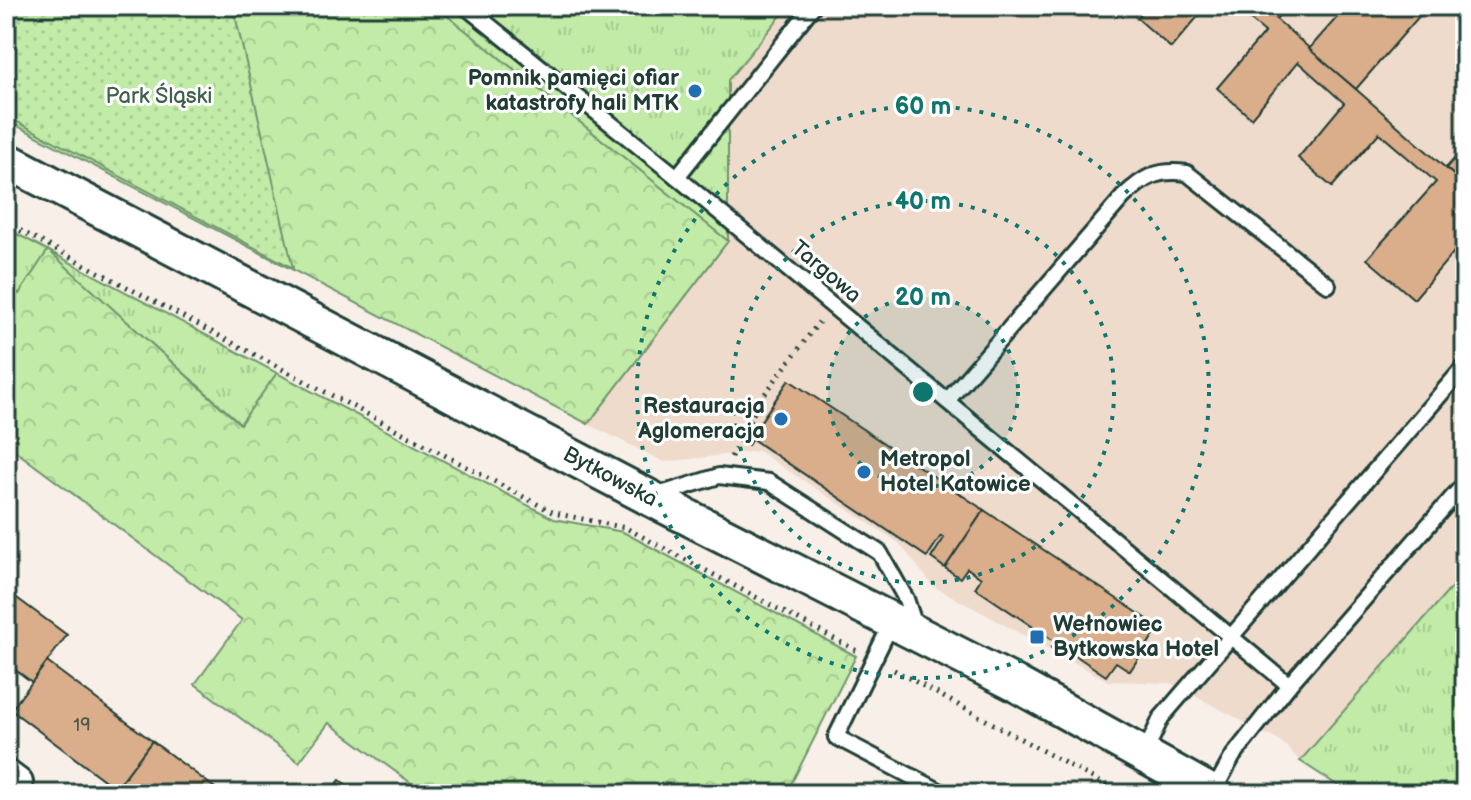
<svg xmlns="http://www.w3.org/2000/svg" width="1471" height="800" viewBox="0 0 1471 800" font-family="'Balsamiq Sans',sans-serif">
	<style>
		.built { fill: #efdbcc }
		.grass { fill: url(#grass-tufts); stroke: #70946e; stroke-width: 2 }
		.forest { fill: url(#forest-crowns); stroke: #70946e; stroke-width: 2 }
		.park { fill: url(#park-dots); stroke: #70946e; stroke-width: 2 }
		.building { fill: #daad8b; stroke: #1f3d34; stroke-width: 2 }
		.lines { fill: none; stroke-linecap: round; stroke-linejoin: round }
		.service-casing { stroke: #1f3d34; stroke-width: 20 }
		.minor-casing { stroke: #1f3d34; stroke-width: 34 }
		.tertiary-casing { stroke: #1f3d34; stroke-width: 40 }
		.path { stroke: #1f3d34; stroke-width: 5; stroke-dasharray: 2 6; stroke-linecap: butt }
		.service { stroke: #fff; stroke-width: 14 }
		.minor { stroke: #fff; stroke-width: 28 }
		.tertiary { stroke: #fff; stroke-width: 34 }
		.ring { fill: none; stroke: #0f766e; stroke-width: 4; stroke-dasharray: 4 8 }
		.poi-dot { fill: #1f6fb2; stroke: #fff; stroke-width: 3 }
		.labels { text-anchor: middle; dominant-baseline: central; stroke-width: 6; stroke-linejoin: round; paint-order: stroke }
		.number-label { font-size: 18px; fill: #4e594a }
		.poi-label { font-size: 22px; font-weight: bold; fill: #1f3d34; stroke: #fff; text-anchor: end }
		.park-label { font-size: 22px; fill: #3f604b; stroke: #fff }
		.street-label { font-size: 22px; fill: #1f3d34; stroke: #fff }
		.centre { fill: #0f766e; stroke: #fff; stroke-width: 4 }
		.ring-label { font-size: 24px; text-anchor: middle; font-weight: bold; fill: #0f766e; stroke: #fff; stroke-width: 6; stroke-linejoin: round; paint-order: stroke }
	</style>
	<defs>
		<pattern id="grass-tufts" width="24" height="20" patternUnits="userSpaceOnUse" patternTransform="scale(2)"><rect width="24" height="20" fill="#c1eba7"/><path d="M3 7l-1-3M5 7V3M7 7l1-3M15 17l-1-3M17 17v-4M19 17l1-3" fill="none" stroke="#a5ca90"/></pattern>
		<pattern id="forest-crowns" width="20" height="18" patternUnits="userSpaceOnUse" patternTransform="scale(2)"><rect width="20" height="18" fill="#c1eba7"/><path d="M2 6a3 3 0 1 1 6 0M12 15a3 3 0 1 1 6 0" fill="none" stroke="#a5ca90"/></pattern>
		<pattern id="park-dots" width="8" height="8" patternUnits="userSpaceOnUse" patternTransform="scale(2)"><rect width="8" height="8" fill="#c1eba7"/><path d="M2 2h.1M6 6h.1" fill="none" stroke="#a5ca90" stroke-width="1.8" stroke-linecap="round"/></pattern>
	</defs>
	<rect width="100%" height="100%" fill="#f8efe8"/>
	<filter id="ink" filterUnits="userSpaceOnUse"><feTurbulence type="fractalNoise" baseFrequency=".0125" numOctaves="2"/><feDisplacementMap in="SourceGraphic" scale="16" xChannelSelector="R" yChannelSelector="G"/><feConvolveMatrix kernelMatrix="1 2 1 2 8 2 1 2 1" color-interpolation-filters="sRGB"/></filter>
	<g filter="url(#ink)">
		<polygon class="built" points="789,6 1465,6 1465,572 1300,761 1282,742 1170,683 1108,681 933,586 899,543 758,451 664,462 588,424 728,242 728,80"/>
		<g class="grass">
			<polygon points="233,6 789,6 728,80 728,241 588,424"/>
			<polygon points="6,228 277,373 241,424 48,251 19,294 6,284"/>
			<polygon points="1465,572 1465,794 1351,794 1300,761"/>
		</g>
		<g class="forest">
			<polygon points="6,6 435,6 728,241 588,424 6,120"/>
			<polygon points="48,250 240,424 277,373 554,519 623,532 856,656 786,794 426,794 329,723 299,762 195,684 242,620 6,444 6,284 19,294"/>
		</g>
		<polygon class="park" points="6,6 233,6 293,268 6,116"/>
		<g class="building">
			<polygon points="1147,6 1207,6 1171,48 1137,18"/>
			<polygon points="1234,6 1287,6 1276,19 1465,185 1465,239 1414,299 1367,259 1436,182 1379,133 1332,187 1298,158 1344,103 1298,62 1251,118 1217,88 1265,32"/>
			<polygon points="1347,6 1428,6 1356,89 1309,49"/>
			<polygon points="1441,6 1465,6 1465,27"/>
			<polygon points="1465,147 1465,185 1446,168"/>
			<polygon points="789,380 984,510 945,568 931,558 944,538 941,536 927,557 752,439 748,445 745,444"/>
			<polygon points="984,510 1159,627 1130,671 1116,662 1106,676 975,588 981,578 967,568 960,578 945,568"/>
			<polygon points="6,590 67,635 32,682 6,663"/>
			<polygon points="47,662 152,741 116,789 11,710"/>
			<polygon points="152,741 211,785 223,794 123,794 116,789"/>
			<polygon points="340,780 359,794 329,794"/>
		</g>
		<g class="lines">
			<g class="service-casing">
				<g id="service">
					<polyline points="465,6 677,177 1289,685"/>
					<polyline points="677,177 813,6"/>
					<path d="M 947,401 L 1123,197 C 1144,177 1157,169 1187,173 L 1328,285"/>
					<polyline points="658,495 719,476 769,482 880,553 906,599 915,626"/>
					<polyline points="892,622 836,737 945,794"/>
					<polyline points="1143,757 1161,718 1465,366"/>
					<polyline points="1213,792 1233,756 1289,685 1465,483"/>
				</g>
			</g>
			<g class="minor-casing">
				<polyline id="minor" points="6,774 18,783 9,794"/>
			</g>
			<g class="tertiary-casing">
				<polyline id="tertiary" points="6,160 650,498 1016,684 1214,794"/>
			</g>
			<g class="path">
				<polyline points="6,223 554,513 626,528 857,651"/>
				<polyline points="731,457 761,399 819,322"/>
				<polyline points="894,670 1122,794"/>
			</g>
			<use href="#service" class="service"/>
			<use href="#minor" class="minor"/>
			<use href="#tertiary" class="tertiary"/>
		</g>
	</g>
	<circle cx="923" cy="392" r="95" fill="#0f766e" fill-opacity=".12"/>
	<g class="ring">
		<circle cx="923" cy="392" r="95"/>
		<circle cx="923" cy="392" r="191"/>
		<circle cx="923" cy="392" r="286"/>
	</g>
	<g class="poi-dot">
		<circle cx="695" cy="91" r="8"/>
		<circle cx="781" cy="419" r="8"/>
		<circle cx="864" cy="472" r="8"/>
		<rect x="1029" y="629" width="16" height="16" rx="4"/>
	</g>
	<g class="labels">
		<g class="number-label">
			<text x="82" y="725">19</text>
		</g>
		<g class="poi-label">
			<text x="679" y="78">Pomnik pamięci ofiar<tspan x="679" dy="25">katastrofy hali MTK</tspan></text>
			<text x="765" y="406">Restauracja<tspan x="765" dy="25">Aglomeracja</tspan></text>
			<text x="880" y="459" text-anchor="start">Metropol<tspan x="880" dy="25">Hotel Katowice</tspan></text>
			<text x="1053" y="624" text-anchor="start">Wełnowiec<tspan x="1053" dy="25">Bytkowska Hotel</tspan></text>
		</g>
		<g class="park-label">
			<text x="159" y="96">Park Śląski</text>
		</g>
		<g class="street-label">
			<text transform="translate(826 272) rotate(40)">Targowa</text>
			<text transform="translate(610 477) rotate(28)">Bytkowska</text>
		</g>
	</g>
	<circle cx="923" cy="392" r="12" class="centre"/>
	<g class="ring-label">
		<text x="923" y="114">60 m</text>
		<text x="923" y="209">40 m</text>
		<text x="923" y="305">20 m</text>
	</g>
	<rect width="1471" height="800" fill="none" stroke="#fff" stroke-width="32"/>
	<rect x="16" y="16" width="1439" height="768" fill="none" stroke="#1f3d34" stroke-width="3" filter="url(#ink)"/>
</svg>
